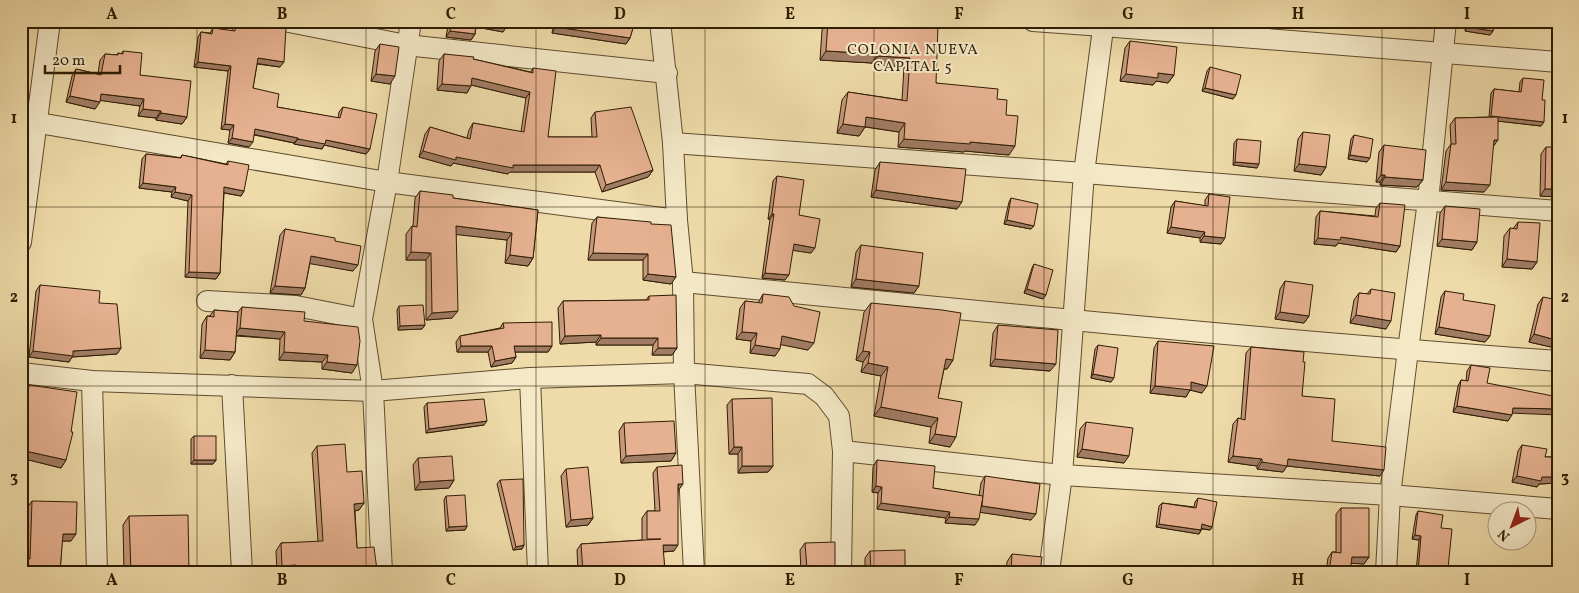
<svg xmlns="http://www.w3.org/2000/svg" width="1579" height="593" viewBox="0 0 1579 593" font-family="Vollkorn,serif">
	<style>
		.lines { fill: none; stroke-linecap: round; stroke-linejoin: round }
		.street-casing { stroke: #5f4c2d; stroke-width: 22 }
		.street { stroke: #f4e8c7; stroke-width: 20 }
		.wall { fill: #c6987c; stroke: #2f1d04 }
		.shaded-wall { fill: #a17c65; stroke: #2f1d04 }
		.building { fill: #e6b190; stroke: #2f1d04 }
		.grid { fill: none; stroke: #2f1d04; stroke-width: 1; stroke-opacity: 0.55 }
		.labels { text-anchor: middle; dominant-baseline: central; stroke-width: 4; stroke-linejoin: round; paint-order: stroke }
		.neighbourhood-label { font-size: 15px; letter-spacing: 1px; fill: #2f1d04; stroke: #f4e8c7 }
		.neatline { fill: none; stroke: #2f1d04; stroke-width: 2 }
		.grid-label { font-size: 16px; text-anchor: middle; font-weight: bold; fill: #2f1d04 }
	</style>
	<rect width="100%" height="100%" fill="#eedba9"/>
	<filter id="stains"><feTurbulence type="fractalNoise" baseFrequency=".004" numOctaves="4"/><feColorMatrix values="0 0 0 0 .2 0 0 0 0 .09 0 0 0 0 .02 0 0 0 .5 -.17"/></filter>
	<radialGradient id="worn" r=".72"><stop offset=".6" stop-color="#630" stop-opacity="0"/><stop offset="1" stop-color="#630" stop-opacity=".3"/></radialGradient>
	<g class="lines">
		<g class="street-casing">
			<g id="street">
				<polyline points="284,21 406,45 667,73"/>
				<polyline points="660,21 673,143 677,220 683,282 684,373 694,572"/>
				<polyline points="1033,21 1103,26 1558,62"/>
				<polyline points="21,120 387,182 677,220"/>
				<polyline points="673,143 1084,173 1558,211"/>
				<polyline points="21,242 50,21"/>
				<path d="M 683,282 C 975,311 1266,340 1558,361"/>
				<polyline points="207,301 296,306 362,319"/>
				<polyline points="21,373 92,381 373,391 530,378 684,373 808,384 824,396 839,416 843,451 1062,475 1390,495 1558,509"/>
				<polyline points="530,378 538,572"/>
				<polyline points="92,381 97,572"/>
				<polyline points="232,385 242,572"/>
				<polyline points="382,572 373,391 362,319 387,182 411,21"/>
				<polyline points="841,572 843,451"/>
				<polyline points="1049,572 1062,475 1084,173 1104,21"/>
				<polyline points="1386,572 1390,495 1408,350 1428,201 1446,21"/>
			</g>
		</g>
		<use href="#street" class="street"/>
	</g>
	<g class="wall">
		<polygon points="233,21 258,21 258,24 280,67 257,64 253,88 277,107 338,118 339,112 343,107 370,149 366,154 324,145 322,149 294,144 294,143 254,135 249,147 228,143 230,130 221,129 228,71 194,67 198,37 201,32 210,33 213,28 232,31"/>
		<polygon points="449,21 508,21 503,32 476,27 475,34 471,40 446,37"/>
		<polygon points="554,21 635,21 630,38 626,44 552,33"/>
		<polygon points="828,21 914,26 915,24 936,83 997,99 1006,115 1009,155 965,151 964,152 898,147 899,132 865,127 859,136 837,133 842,100 848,92 902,100 904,67 872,64 872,63 820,60 822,30"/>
		<polygon points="1466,21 1494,21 1493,31 1490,35 1465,31"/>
		<polygon points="1130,41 1174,75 1168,83 1156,81 1153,85 1120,81 1125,48"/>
		<polygon points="380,44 390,84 371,81 375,51"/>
		<polygon points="123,51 140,75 187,117 182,124 156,120 156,118 138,116 140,106 100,100 95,109 66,102 72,76 76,69 98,74 100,60 105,54 117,55 118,53 121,54"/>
		<polygon points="444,54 473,59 531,72 533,68 548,137 592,137 591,118 595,112 653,170 648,177 602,192 595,172 510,172 508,174 453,163 451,166 419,157 425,134 430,127 467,138 469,130 473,123 521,132 526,98 471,85 467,93 437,90 439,61"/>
		<polygon points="1210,67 1233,99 1202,91 1207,71"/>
		<polygon points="1523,78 1542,100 1541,126 1498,121 1484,192 1441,190 1446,151 1451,144 1450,125 1455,118 1489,117 1491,93 1494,89 1519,92 1520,82"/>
		<polygon points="1303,132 1326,167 1321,175 1294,171 1298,139"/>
		<polygon points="1354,135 1367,162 1348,159 1351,139"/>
		<polygon points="1237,139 1257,168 1233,165 1234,143"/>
		<polygon points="1384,145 1423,180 1417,187 1380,185 1380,182 1376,182 1379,152"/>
		<polygon points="1546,147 1558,197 1540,196 1541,154"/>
		<polygon points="146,154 180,158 182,155 226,164 228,161 244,191 241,196 224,193 220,273 216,279 185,277 188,201 171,197 172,192 139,188 142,159"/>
		<polygon points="880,162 957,209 871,197 875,170"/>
		<polygon points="777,176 799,215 811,253 793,250 785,280 762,278 770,219 768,219 773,181"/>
		<polygon points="420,191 453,198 538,210 533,258 528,266 505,263 507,240 456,234 452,318 426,320 426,260 406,260 406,234 412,226 413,226 415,198"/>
		<polygon points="1209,194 1221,244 1200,242 1200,238 1167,233 1171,207 1175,201 1205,206 1205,200"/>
		<polygon points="1011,198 1034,226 1031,229 1004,224 1009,202"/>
		<polygon points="1380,203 1400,246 1396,252 1338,243 1336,246 1314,244 1316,217 1320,211 1375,216 1376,208"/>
		<polygon points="1445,206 1477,242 1472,250 1437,246 1440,213"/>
		<polygon points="597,217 651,224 671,284 643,280 643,260 588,260 592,223"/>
		<polygon points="1518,222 1537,262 1532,269 1502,267 1504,236 1510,228 1513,229"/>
		<polygon points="285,229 335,241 353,271 310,263 305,288 301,295 270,293 280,235"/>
		<polygon points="861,245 919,286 914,293 851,287 856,252"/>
		<polygon points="1034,264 1043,299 1024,293 1032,268"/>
		<polygon points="1285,281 1309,316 1304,323 1275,319 1280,289"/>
		<polygon points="40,285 99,303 121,348 117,354 72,357 69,362 29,357 36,291"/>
		<polygon points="1371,289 1386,329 1350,323 1354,300 1359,293 1367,294"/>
		<polygon points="1445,291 1463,300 1490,336 1485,342 1435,334 1441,297"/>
		<polygon points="763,294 808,350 781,344 775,356 750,353 751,341 736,339 740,308 745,301 758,303"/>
		<polygon points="649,296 677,348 672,355 652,355 653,345 596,345 596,342 560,344 558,308 563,301 646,300"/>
		<polygon points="1543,297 1558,337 1557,336 1551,347 1529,342 1538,304"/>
		<polygon points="871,303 953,360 947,369 944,369 938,398 950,447 929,443 931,427 874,416 881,376 861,372 863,362 856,360 864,312"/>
		<polygon points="399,306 425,325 422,329 398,330 397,310"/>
		<polygon points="242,307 304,321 352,373 322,369 322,362 279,360 280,339 236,336 235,352 230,360 200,358 202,324 207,316 210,316 214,310 238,312"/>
		<polygon points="503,323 552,346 548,352 515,352 516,357 512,363 491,367 488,352 457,352 456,342 460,336 500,328"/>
		<polygon points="998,325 1050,371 990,366 993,333"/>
		<polygon points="1158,341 1202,393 1190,390 1186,397 1150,393 1154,348"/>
		<polygon points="1098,345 1111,382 1091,378 1095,349"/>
		<polygon points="1251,347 1303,362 1302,396 1332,441 1380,476 1287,466 1283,472 1257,469 1257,466 1228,462 1233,424 1238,418 1241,419 1246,353"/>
		<polygon points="1471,365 1512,413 1508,421 1453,412 1458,386 1461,380 1466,381 1467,371"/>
		<polygon points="29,385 66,460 61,468 21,458 21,411 24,392"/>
		<polygon points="732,399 773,466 768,472 738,473 738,454 729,454 727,405"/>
		<polygon points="427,403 484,425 426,433 424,407"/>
		<polygon points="1086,422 1124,463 1077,457 1080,429"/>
		<polygon points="624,423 676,453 671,461 621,463 619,431"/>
		<polygon points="194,436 216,460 213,464 191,464 191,439"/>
		<polygon points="1522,445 1545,457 1558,457 1558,483 1539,484 1537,487 1512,482 1518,451"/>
		<polygon points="317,446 347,472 364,503 359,510 355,511 357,548 376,572 277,572 276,551 281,543 318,542 312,453"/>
		<polygon points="418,458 454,480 449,488 415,490 413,465"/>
		<polygon points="877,460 933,488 979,496 981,483 985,476 1031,520 980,512 975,525 945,523 946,518 877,509 878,493 872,492 873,467"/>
		<polygon points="657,467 678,491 674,551 663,552 665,572 578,572 577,550 581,544 642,540 642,518 647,511 655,511 653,473"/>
		<polygon points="566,469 593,518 588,525 566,527 561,476"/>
		<polygon points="500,480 524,545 522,549 513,550 497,484"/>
		<polygon points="446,496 467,526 465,530 446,531 444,500"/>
		<polygon points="1198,498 1212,527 1210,530 1202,529 1199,534 1156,527 1159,506 1162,503 1194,507 1195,502"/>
		<polygon points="32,501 71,541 62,541 60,572 26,559 27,508"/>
		<polygon points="1341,508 1369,557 1364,564 1351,563 1350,572 1326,572 1328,558 1332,552 1336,552 1336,514"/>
		<polygon points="1418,511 1441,528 1448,568 1470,572 1416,572 1419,540 1412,539 1416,515"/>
		<polygon points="129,516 189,572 124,572 123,525"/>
		<polygon points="805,543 832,572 801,572 800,550"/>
		<polygon points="870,551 905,572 865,572 865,558"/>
		<polygon points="1012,554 1040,572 1006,572 1007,562"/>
	</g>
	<g class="shaded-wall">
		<polygon points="475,21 484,21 507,26 503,32 472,26"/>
		<polygon points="556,27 630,38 626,44 552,33"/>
		<polygon points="1467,27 1493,31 1490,35 1465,31"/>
		<polygon points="450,31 475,34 471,40 446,37"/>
		<polygon points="826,51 878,54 872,63 820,60"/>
		<polygon points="878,56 910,58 904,67 872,64"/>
		<polygon points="258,58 284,62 280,67 254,63"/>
		<polygon points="198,62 231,66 228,71 194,67"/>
		<polygon points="1158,73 1174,75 1168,83 1156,81 1153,85 1120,81 1126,74"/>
		<polygon points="376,74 395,76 390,84 371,81"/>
		<polygon points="472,78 530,92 526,98 467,84"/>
		<polygon points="442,84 471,86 467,93 437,90"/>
		<polygon points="1205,88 1236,95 1233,99 1202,91"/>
		<polygon points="101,94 144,99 140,106 97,100"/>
		<polygon points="70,96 100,102 95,109 66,102"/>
		<polygon points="143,109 161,111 156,118 138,116"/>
		<polygon points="161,113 187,117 182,124 156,120"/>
		<polygon points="1491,116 1544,122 1541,126 1488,120"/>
		<polygon points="866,117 905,123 899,132 860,126"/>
		<polygon points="225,124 234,125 230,130 221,129"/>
		<polygon points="843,124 865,127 859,136 837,133"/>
		<polygon points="255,129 298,138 294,143 252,134"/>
		<polygon points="232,138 253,142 249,147 228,143"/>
		<polygon points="298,139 326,140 370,149 366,154 324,145 322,149 294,144"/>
		<polygon points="904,139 970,142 1015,146 1009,155 965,151 964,152 898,147"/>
		<polygon points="1494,140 1498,140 1493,147"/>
		<polygon points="423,151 456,157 513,165 600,165 595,172 510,172 508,174 453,163 451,166 419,157"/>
		<polygon points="1350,155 1370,158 1367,162 1348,159"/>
		<polygon points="1235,162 1259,164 1257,168 1233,165"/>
		<polygon points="1299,164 1326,167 1321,175 1294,171"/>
		<polygon points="653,170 648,177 602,192 606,185"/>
		<polygon points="1381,175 1385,175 1380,182 1376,182"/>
		<polygon points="1385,177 1423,180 1417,187 1380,185"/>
		<polygon points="1446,182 1490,185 1484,192 1441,190"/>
		<polygon points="143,183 176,187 172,192 139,188"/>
		<polygon points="224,187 244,191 241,196 220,192"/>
		<polygon points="1545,189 1558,189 1558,197 1540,196"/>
		<polygon points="876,190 962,202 957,209 871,197"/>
		<polygon points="175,192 192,195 188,201 171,197"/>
		<polygon points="772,214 774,214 770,219 768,219"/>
		<polygon points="1007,220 1034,226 1031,229 1004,224"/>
		<polygon points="456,226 512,233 507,240 451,234"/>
		<polygon points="1171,227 1205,232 1200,238 1167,233"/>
		<polygon points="1204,236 1225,238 1221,244 1200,242"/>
		<polygon points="1341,237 1400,246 1396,252 1338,243 1336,246 1314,244 1318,238"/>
		<polygon points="1442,239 1477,242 1472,250 1437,246"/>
		<polygon points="794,244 815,248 811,253 790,250"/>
		<polygon points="411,252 431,253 426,260 406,260"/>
		<polygon points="593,253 648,254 643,260 588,260"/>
		<polygon points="510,255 533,258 528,266 505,263"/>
		<polygon points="311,256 358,265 353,271 306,263"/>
		<polygon points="1507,259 1537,262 1532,269 1502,267"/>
		<polygon points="189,272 220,273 216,279 185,277"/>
		<polygon points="765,273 789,275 785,280 762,278"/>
		<polygon points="648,274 676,277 671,284 643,280"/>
		<polygon points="856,279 919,286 914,293 851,287"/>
		<polygon points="275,286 305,288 301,295 270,293"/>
		<polygon points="1027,289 1046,295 1043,299 1024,293"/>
		<polygon points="458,311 452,318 426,320 432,313"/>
		<polygon points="1280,312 1309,316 1304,323 1275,319"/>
		<polygon points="1356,315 1391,321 1386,329 1350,323"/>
		<polygon points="425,325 422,329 398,330 400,326"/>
		<polygon points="1439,327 1490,336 1485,342 1435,334"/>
		<polygon points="240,328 285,332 280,339 235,335"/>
		<polygon points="742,332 757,333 751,341 736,339"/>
		<polygon points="1534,334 1556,340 1551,347 1529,342"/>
		<polygon points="601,335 596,342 560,344 565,336"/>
		<polygon points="782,336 814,343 808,350 777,344"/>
		<polygon points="601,338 658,338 653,345 596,345"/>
		<polygon points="755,345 780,349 775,356 750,353"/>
		<polygon points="461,346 492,346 488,352 457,352"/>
		<polygon points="514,346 552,346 548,352 510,352"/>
		<polygon points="121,348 117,354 72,357 69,362 29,357 33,351 73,351"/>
		<polygon points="658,348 677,348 672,355 652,355"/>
		<polygon points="205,350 235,352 230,360 200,358"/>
		<polygon points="863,351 870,352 863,362 856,360"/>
		<polygon points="284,352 328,355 322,362 279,360"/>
		<polygon points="516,357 512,363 491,367 495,361"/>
		<polygon points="946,359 953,360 947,369 939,368"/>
		<polygon points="995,359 1056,364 1050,371 990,366"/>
		<polygon points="327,362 357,365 352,373 322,369"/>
		<polygon points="868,363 888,367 881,376 861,372"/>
		<polygon points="1093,374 1114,378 1111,382 1091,378"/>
		<polygon points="1191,382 1207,386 1202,393 1190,390 1186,397 1150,393 1155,386"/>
		<polygon points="1457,406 1512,415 1508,421 1453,412"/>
		<polygon points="881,407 938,418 931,427 874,416"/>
		<polygon points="1513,408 1558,409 1558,415 1509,413"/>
		<polygon points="487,421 484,425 426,433 429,429"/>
		<polygon points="935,434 956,437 950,447 929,443"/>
		<polygon points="734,447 742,447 738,454 729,454"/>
		<polygon points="1082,449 1129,456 1124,463 1077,457"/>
		<polygon points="21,450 66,460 61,468 21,458"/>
		<polygon points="676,453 671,461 621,463 626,456"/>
		<polygon points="1233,456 1262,459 1257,466 1228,462"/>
		<polygon points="1288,459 1384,470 1380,476 1287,466 1283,472 1257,469 1262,462"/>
		<polygon points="194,460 216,460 213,464 191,464"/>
		<polygon points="742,466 773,466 768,472 738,473"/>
		<polygon points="1517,476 1558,477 1558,483 1539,484 1537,487 1512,482"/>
		<polygon points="454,480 449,488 415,490 420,482"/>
		<polygon points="678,484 683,484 678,491"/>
		<polygon points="876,486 882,487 878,493 872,492"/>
		<polygon points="364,503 359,510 349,511 354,504"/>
		<polygon points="881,503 950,512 946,518 877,509"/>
		<polygon points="982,506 1036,514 1031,520 978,512"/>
		<polygon points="949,517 979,519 975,525 945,523"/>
		<polygon points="593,518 588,525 566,527 571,520"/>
		<polygon points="1159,524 1201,530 1199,534 1156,527"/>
		<polygon points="1202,524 1212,527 1210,530 1199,528"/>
		<polygon points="467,526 465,530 446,531 449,527"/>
		<polygon points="63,534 76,534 71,541 58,541"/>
		<polygon points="1415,535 1421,536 1419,540 1412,539"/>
		<polygon points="524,545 522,549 513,550 516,547"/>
		<polygon points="663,545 678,545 674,551 658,552"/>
		<polygon points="1352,557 1369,557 1364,564 1347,563"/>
		<polygon points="296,565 291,572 278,572 282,566"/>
		<polygon points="835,568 832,572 805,572 807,569"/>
	</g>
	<g class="building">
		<polygon points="236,21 258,21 258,24 286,28 284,62 258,58 253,88 279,94 277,107 340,118 343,107 377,114 370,149 326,140 325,144 298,139 298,138 255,129 253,142 232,138 234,125 225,124 231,66 198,62 201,32 212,34 213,28 235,31"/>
		<polygon points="452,21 476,21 475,34 450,31"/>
		<polygon points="484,21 508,21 507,26"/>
		<polygon points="557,21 635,21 630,38 556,27"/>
		<polygon points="828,21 915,26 915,24 938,25 936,83 998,89 997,99 1007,100 1006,115 1018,116 1015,146 970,142 970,144 904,139 905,123 866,117 865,127 843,124 848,92 907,101 910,58 878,56 878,54 826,51"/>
		<polygon points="1468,21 1494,21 1493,31 1467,27"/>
		<polygon points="1130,41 1177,47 1174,75 1158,73 1158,78 1126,74"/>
		<polygon points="380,44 399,47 395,76 376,74"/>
		<polygon points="123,51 142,53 140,75 191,81 187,117 161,113 161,111 143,109 144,99 101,94 100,102 70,96 76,69 101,75 105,54 118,55 118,53 123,54"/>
		<polygon points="444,54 474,57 473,59 533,73 533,68 556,71 548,137 597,137 595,112 631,107 653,170 606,185 600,165 513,165 513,168 456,157 456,160 423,151 430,127 470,139 473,123 524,132 530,92 472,78 471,86 442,84"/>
		<polygon points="1210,67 1241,75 1236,95 1205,88"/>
		<polygon points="1523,78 1544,80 1542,100 1545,100 1544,122 1491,116 1494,89 1521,92"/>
		<polygon points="1498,117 1498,140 1494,140 1490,185 1446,182 1451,144 1456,144 1455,118"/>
		<polygon points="21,131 27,132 21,162"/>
		<polygon points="1303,132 1330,135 1326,167 1299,164"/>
		<polygon points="1354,135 1373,139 1370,158 1350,155"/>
		<polygon points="1237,139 1261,141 1259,164 1235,162"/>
		<polygon points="1384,145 1426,150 1423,180 1385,177 1385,175 1381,175"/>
		<polygon points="1546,147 1558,147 1558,189 1545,189"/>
		<polygon points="146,154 181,158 182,155 228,165 228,161 249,165 244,191 224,187 220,273 189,272 192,195 175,192 176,187 143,183"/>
		<polygon points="880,162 966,169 962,202 876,190"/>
		<polygon points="777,176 804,180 799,215 820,219 815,248 794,244 789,275 765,273 774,214 772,214"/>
		<polygon points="420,191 453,195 453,198 538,210 533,258 510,255 512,233 456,226 458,311 432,313 431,253 411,252 412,226 417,227"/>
		<polygon points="1209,194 1230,197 1225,238 1204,236 1205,232 1171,227 1175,201 1208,206"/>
		<polygon points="1011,198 1038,204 1034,226 1007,220"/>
		<polygon points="1380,203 1405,205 1400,246 1341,237 1340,240 1318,238 1320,211 1378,217"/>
		<polygon points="1445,206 1480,209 1477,242 1442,239"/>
		<polygon points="597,217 651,222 651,224 671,225 676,277 648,274 648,254 593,253"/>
		<polygon points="1518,222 1540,223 1537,262 1507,259 1510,228 1517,229"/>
		<polygon points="285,229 335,238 335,241 361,246 358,265 311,256 305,288 275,286"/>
		<polygon points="861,245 923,253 919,286 856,279"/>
		<polygon points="1034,264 1053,270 1046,295 1027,289"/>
		<polygon points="1285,281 1313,285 1309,316 1280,312"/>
		<polygon points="40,285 100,291 99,303 117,304 121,348 73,351 73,356 33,351"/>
		<polygon points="1371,289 1395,293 1391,321 1356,315 1359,293 1370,294"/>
		<polygon points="1445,291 1464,294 1463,300 1495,305 1490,336 1439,327"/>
		<polygon points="763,294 789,297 794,306 820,312 814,343 782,336 780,349 755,345 757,333 742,332 745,301 762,303"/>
		<polygon points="676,295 677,348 658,348 658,338 601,338 601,335 565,336 563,301 649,300 649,296"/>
		<polygon points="1543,297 1558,300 1558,333 1556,340 1534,334"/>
		<polygon points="871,303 942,310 961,313 953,360 946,359 938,398 962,402 956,437 935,434 938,418 881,407 888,367 868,363 870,352 863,351"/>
		<polygon points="423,305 425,325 400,326 399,306"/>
		<polygon points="242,307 305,312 304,321 358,327 360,341 357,365 327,362 328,355 284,352 285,332 240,328"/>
		<polygon points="214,310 238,312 235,352 205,350 207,316 214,317"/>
		<polygon points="552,322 552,346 514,346 516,357 495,361 492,346 461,346 460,336 504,328 503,323"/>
		<polygon points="998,325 1058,330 1056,364 995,359"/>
		<polygon points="1158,341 1214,346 1207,386 1191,382 1191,390 1155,386"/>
		<polygon points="1098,345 1118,348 1114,378 1093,374"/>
		<polygon points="1251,347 1304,352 1303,362 1305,362 1302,396 1335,399 1332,441 1386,447 1384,470 1288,459 1287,466 1262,462 1262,459 1233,456 1238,418 1245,420"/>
		<polygon points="1471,365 1490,368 1487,383 1558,397 1558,409 1513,408 1512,415 1457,406 1461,380 1468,381"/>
		<polygon points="29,385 77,392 71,432 73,432 66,460 21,450 21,420 24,421"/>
		<polygon points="772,398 773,466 742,466 742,447 734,447 732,399"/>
		<polygon points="484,399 487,421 429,429 427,403"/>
		<polygon points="674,421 676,453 626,456 624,423"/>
		<polygon points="1086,422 1133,428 1129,456 1082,449"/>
		<rect x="194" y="436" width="22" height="24"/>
		<polygon points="345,444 347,472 362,471 364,503 354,504 357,548 374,547 377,570 365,572 296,572 296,565 282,566 281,543 323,541 317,446"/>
		<polygon points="1522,445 1547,449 1545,457 1558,457 1558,477 1542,477 1541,481 1517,476"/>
		<polygon points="452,456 454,480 420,482 418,458"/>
		<polygon points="877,460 935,466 933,488 983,496 979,519 949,517 950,512 881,503 882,487 876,486"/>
		<polygon points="682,465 683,484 678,484 678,545 663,545 665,572 583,572 581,544 661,539 647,539 647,511 660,511 657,467"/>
		<polygon points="588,467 593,518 571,520 566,469"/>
		<polygon points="985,476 1040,484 1036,514 982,506"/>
		<polygon points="523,479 524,545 516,547 500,480"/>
		<polygon points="465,495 467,526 449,527 446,496"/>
		<polygon points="1198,498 1217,502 1212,527 1202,524 1201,530 1159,524 1162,503 1196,508"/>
		<polygon points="32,501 77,502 76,534 63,534 60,572 21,572 21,559 30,559"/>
		<polygon points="1341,508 1369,508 1369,557 1352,557 1350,572 1329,572 1332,552 1341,553"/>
		<polygon points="1418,511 1443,515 1441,528 1452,529 1448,568 1470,572 1418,572 1421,536 1415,535"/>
		<polygon points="188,515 189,572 131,572 129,516"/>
		<polygon points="835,542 835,568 807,569 805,543"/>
		<polygon points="905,550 905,572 871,572 870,551"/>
		<polygon points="1012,554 1042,557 1040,572 1011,572"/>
	</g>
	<path class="grid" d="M 197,21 L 197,572M 366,21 L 366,572M 536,21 L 536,572M 705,21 L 705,572M 874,21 L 874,572M 1044,21 L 1044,572M 1213,21 L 1213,572M 1382,21 L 1382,572M 21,207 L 1558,207M 21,386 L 1558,386"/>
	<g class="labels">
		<g class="neighbourhood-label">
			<text x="913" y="50">COLONIA NUEVA<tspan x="913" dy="17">CAPITAL 5</tspan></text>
		</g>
	</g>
	<rect width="1579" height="593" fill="none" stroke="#eedba9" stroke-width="55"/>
	<g transform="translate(1512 526) rotate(222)"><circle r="24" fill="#f4e8c7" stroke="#a59779"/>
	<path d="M0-4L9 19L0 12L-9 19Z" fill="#8f2418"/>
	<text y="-8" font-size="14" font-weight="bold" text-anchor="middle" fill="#2f1d04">N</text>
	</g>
	<path d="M45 65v8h75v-8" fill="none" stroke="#2f1d04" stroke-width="2.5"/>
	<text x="52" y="65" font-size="15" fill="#2f1d04" stroke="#f4e8c7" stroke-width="4" paint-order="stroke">20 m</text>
	<rect x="28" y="28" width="1524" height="538" class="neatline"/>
	<g class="grid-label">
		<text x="112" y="19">A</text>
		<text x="282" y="19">B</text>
		<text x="451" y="19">C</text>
		<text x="620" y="19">D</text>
		<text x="790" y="19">E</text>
		<text x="959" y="19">F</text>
		<text x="1128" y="19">G</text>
		<text x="1298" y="19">H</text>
		<text x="1467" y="19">I</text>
		<text x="14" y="123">1</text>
		<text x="1565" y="123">1</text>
		<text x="14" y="302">2</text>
		<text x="1565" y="302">2</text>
		<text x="14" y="482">3</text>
		<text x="1565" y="482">3</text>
		<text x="112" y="585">A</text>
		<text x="282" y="585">B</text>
		<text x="451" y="585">C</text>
		<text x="620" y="585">D</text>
		<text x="790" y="585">E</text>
		<text x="959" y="585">F</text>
		<text x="1128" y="585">G</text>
		<text x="1298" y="585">H</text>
		<text x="1467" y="585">I</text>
	</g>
	<rect width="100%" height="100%" filter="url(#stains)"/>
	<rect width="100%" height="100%" fill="url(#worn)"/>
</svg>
